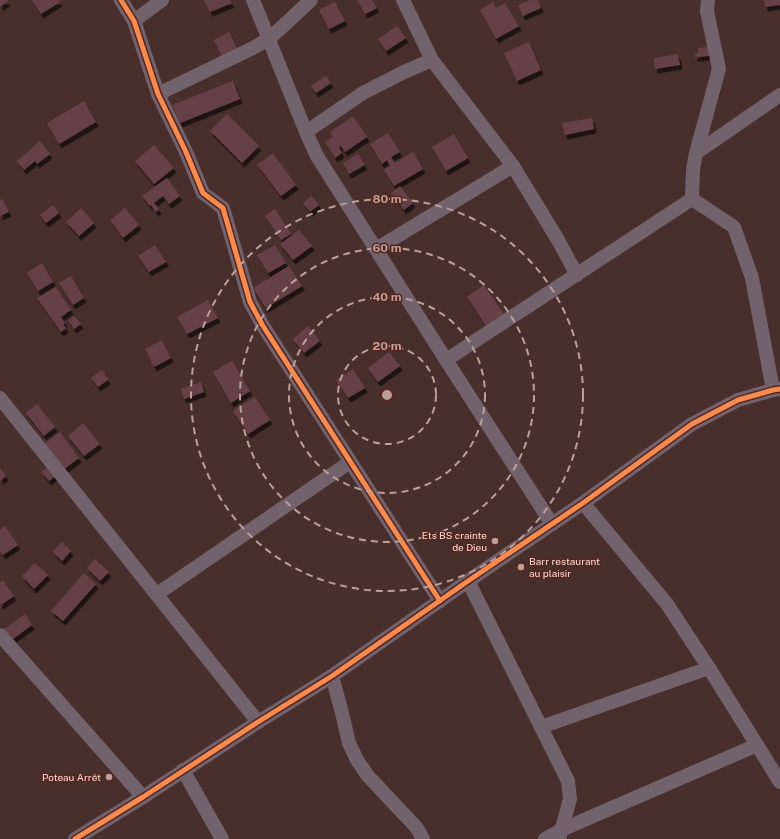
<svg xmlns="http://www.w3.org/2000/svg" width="780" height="839" viewBox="0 0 780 839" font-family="'Public Sans',sans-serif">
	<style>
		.building { fill: #664147; filter: url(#shadow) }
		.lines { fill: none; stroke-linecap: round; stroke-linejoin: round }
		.minor { stroke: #72626c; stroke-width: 14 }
		.cycleway-casing { stroke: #56261e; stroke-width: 8 }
		.cycleway { stroke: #f68b52; stroke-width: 5 }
		.ring { fill: none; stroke: #bd9f9a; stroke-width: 2; stroke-dasharray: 7 5 }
		.poi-dot { fill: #bd9f9a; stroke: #56261e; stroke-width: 1.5 }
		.labels { text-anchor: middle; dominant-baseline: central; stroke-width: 3; stroke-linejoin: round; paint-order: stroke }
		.poi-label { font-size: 10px; fill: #fcdcd6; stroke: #56261e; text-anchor: end }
		.centre { fill: #bd9f9a; stroke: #56261e; stroke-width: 2 }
		.ring-label { font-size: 12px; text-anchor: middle; font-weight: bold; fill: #bd9f9a; stroke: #56261e; stroke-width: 3; stroke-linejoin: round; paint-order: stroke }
	</style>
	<defs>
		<filter id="shadow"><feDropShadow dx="2.5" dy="4.5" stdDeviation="0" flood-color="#0009"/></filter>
	</defs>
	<rect width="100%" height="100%" fill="#492f2b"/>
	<g class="building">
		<polygon points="0,0 7,0 8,1 0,7"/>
		<polygon points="32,0 59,0 60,2 41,14"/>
		<polygon points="204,0 230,0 232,3 210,12"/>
		<polygon points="357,0 372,0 377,8 365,14"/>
		<polygon points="530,0 538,0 541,8 523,16 518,5"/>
		<polygon points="764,0 780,0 780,5 765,7"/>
		<polygon points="335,2 345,21 329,29 319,10"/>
		<polygon points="493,2 496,8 505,3 519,26 496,39 480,10"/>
		<polygon points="397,26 406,38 386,51 378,39"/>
		<polygon points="229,32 239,52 223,59 214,40"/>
		<polygon points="529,42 541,70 517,81 504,53"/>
		<polygon points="708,47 709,56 695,57 695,54 698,53 698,48"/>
		<polygon points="678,54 680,65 655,69 654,58"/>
		<polygon points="326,76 331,83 316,93 311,86"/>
		<polygon points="233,81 240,99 180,123 172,105"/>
		<polygon points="84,101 96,122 59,144 47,123"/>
		<polygon points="227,114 259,146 242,163 210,131"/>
		<polygon points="353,116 367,137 345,152 341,146 339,147 342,153 335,158 325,142 333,137 330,132"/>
		<polygon points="592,118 594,129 565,135 562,123"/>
		<polygon points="388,133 400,152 391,157 395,163 413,152 423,169 394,186 384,170 390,166 387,160 382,164 370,144"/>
		<polygon points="454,134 468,158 446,171 432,147"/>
		<polygon points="40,141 50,154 37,164 35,161 24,170 17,161"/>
		<polygon points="154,145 174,168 154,184 135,161"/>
		<polygon points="273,153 296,185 281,196 257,165"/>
		<polygon points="358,154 365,165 349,174 343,163"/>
		<polygon points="167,178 180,196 169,204 163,196 154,203 159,209 156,212 151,205 150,206 142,196"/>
		<polygon points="400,186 413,203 404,210 391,193"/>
		<polygon points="311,196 319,205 310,212 303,203"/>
		<polygon points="2,199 9,212 0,216 0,200"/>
		<polygon points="53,205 59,213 46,223 40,215"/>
		<polygon points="81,208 94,223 79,236 66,222"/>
		<polygon points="125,208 139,225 123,238 110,220"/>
		<polygon points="275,209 291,234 281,240 265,216"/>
		<polygon points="299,230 312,246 293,260 280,244"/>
		<polygon points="155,245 166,262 149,272 138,256"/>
		<polygon points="275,245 286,263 268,273 257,255"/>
		<polygon points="42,263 53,282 38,291 27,273"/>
		<polygon points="289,266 302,286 266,308 253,288"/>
		<polygon points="71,276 84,298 73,305 59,283"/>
		<polygon points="484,285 504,314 486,326 467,297"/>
		<polygon points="56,287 71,310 61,317 65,323 63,324 66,328 61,332 37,298"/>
		<polygon points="208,300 218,318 187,334 177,317"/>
		<polygon points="74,316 81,324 74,329 68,320"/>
		<polygon points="308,326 320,341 304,353 293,339"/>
		<polygon points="162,340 171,358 154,367 145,349"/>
		<polygon points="389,352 400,366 378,382 368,368"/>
		<polygon points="232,361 250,391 231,403 213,372"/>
		<polygon points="353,369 365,388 348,398 336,380"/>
		<polygon points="102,370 108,380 98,387 91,378"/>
		<polygon points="201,382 204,392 184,399 181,389"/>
		<polygon points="255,397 270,420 248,434 233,411"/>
		<polygon points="37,404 55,427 44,436 26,413"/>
		<polygon points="83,423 100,444 84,456 68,436"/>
		<polygon points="60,432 79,458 63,470 43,444"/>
		<polygon points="51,465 58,474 49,481 41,472"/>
		<polygon points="0,468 6,476 0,481"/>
		<polygon points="5,526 18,545 3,555 0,551 0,530"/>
		<polygon points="62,542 71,551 62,561 53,552"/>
		<polygon points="95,559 109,572 100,581 87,568"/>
		<polygon points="35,563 48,575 34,589 22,576"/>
		<polygon points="84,573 96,584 63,621 51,611"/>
		<polygon points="3,580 14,596 1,605 0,603 0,582"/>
		<polygon points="25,614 32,625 9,642 1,631"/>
	</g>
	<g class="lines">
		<g class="minor">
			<polyline points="121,0 134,21 158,94 186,152 203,193 223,208 250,302 263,326 440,601"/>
			<polyline points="253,0 306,132 317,156 446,360 552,524"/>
			<polyline points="403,0 432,60 513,166 558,240 577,275"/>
			<polyline points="134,21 162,0"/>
			<polyline points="158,94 251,49 269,39 311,0"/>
			<polyline points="306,132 363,93 404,72 432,60"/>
			<polyline points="696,153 719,69 707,11 708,0"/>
			<polyline points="376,249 513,166"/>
			<polyline points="446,360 692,199"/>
			<polyline points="773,390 752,278 734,227 692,199 693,170 696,153 780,95"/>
			<polyline points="0,398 258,722"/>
			<polyline points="583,503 667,604 709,668 780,782"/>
			<polyline points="468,581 568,781 570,799 559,839"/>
			<polyline points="157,594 350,462"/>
			<polyline points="0,635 143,797"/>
			<polyline points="332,676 342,713 349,743 357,760 368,776 417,828 423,839"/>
			<polyline points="541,727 709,668"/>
			<polyline points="183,770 222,839"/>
			<polyline points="75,839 143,797 258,722 332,676 468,581 583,503 692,424 738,400 773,390 780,389"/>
			<polyline points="545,839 561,830 757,745"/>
		</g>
		<g class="cycleway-casing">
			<g id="cycleway">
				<polyline points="121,0 134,21 158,94 186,152 203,193 223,208 250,302 263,326 440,601"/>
				<polyline points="75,839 143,797 258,722 332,676 468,581 583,503 692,424 738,400 773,390 780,389"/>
			</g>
		</g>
		<use href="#cycleway" class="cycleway"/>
	</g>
	<g class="ring">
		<circle cx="387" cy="395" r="49"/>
		<circle cx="387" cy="395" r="98"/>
		<circle cx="387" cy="395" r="147"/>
		<circle cx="387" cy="395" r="196"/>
	</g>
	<g class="poi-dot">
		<circle cx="495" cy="541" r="4"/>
		<circle cx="521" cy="567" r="4"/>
		<circle cx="109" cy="777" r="4"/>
	</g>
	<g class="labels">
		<g class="poi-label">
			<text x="487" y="535">Ets BS crainte<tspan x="487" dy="12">de Dieu</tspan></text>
			<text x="529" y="561" text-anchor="start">Barr restaurant<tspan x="529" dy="12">au plaisir</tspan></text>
			<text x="101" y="777">Poteau Arrêt</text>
		</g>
	</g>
	<circle cx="387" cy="395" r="6" class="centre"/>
	<g class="ring-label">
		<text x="387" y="203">80 m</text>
		<text x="387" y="252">60 m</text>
		<text x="387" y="301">40 m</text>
		<text x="387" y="350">20 m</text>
	</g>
</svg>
